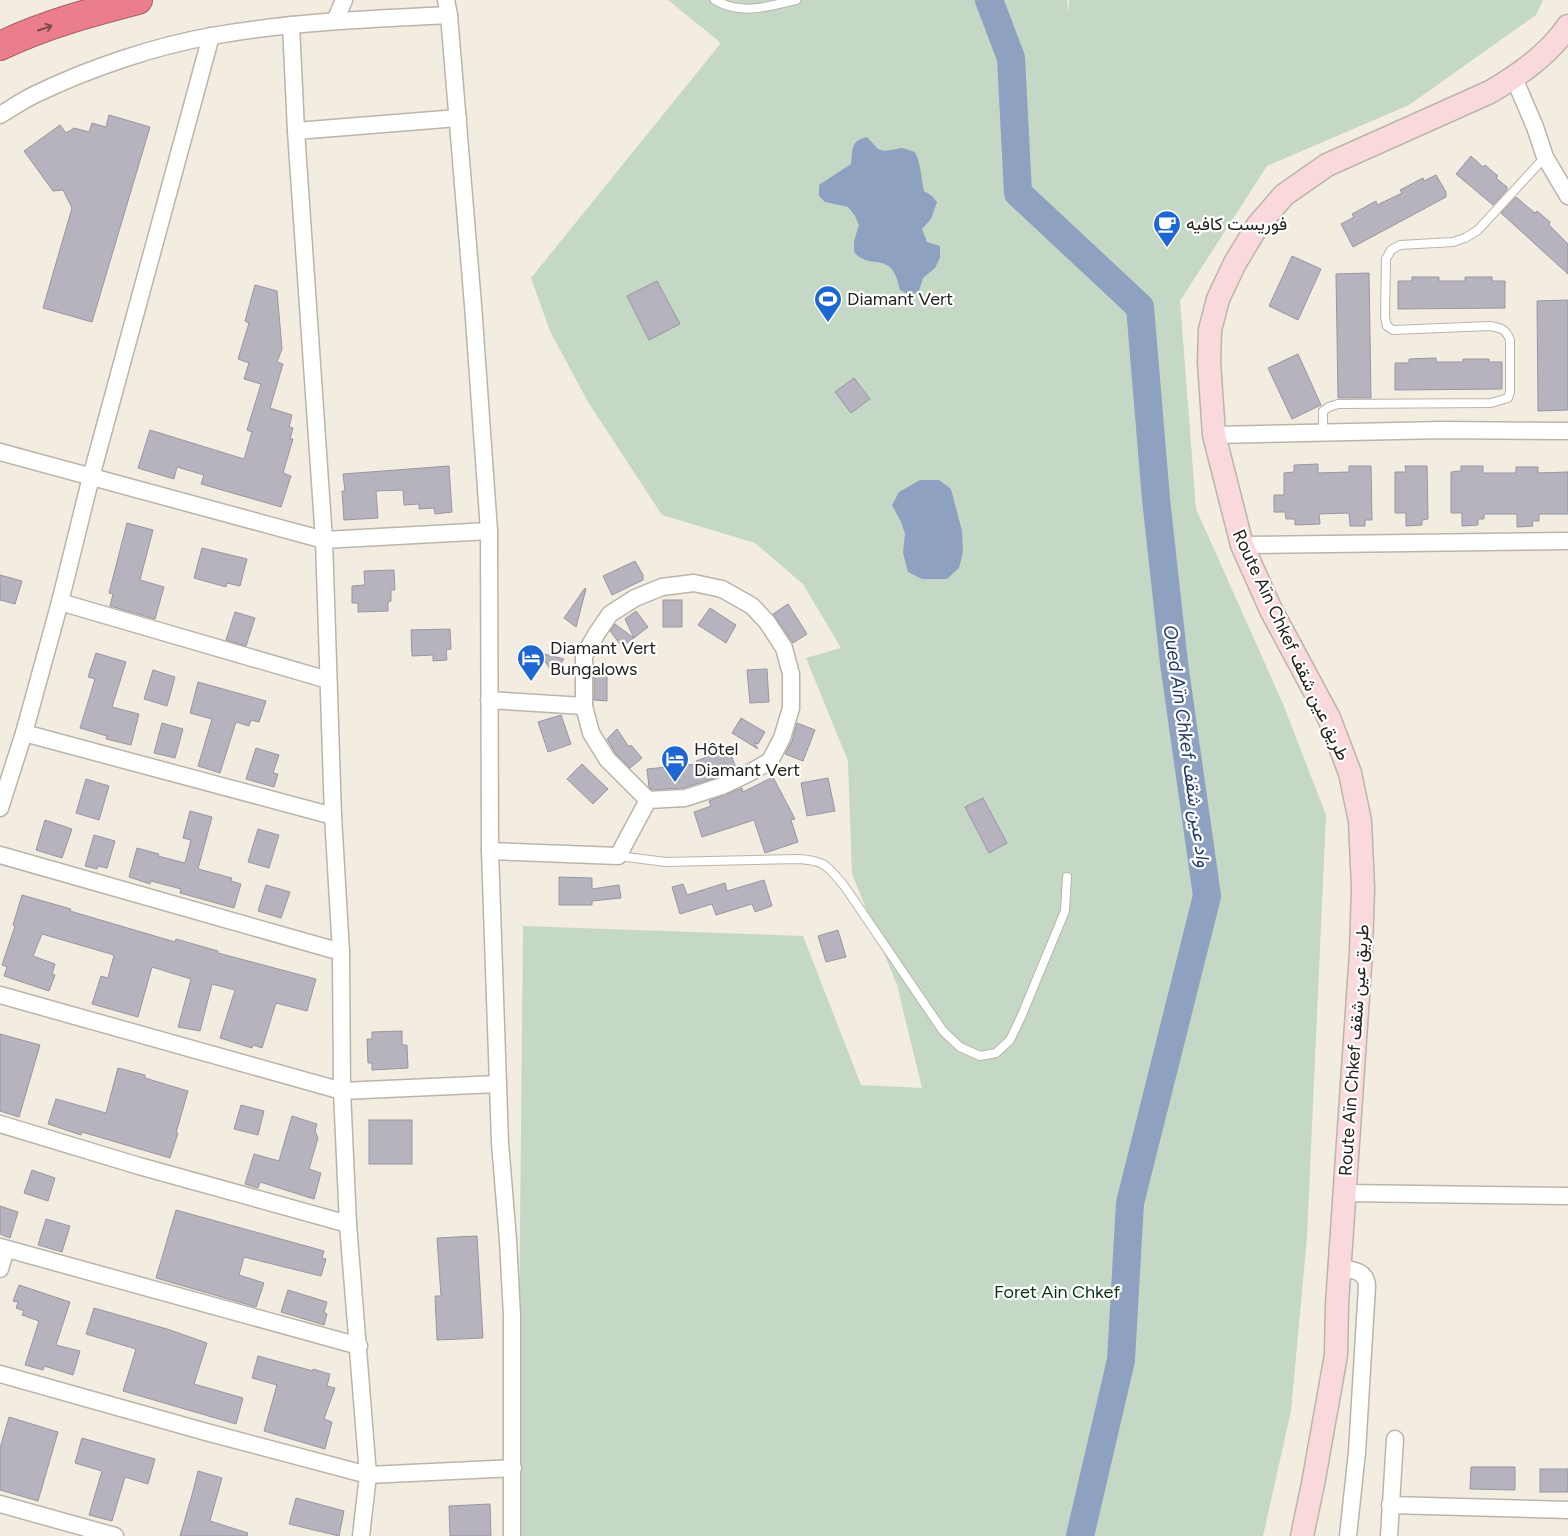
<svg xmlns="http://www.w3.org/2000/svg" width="1568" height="1536" viewBox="0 0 1568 1536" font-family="Figtree,Vazirmatn,sans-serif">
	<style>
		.green { fill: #c4d8c5 }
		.water { fill: #8fa1c0 }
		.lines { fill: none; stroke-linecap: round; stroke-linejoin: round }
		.river { stroke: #8fa1c0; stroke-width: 28 }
		.building { fill: #b6b3bf; stroke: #9996a1 }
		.lane-casing { stroke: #bbb4a9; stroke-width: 10 }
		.street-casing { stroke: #bbb4a9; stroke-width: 19 }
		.secondary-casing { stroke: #bbb4a9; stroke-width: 25 }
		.highway-casing { stroke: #a55e65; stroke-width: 30 }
		.lane { stroke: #fff; stroke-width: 8 }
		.street { stroke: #fff; stroke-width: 16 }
		.secondary { stroke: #f9d9dc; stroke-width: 22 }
		.highway { stroke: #ea7f8b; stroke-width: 28 }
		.oneway { stroke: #7e4c4f }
		.labels { text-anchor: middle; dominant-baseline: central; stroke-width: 4.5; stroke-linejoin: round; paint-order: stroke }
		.poi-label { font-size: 18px; fill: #25221e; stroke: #fff; text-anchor: start }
		.street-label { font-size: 18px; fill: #25221e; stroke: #fff }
		.park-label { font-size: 18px; fill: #05330e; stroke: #fff }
		.water-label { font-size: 19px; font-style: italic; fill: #253b66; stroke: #fff }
	</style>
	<rect width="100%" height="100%" fill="#f3ece1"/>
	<polygon class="green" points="668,0 1067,0 1069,13 1069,0 1543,0 1536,15 1409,105 1267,166 1180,301 1196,509 1283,704 1326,815 1307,1237 1291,1411 1263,1536 517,1536 523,926 803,936 861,1085 922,1088 897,985 852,874 848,761 806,658 841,648 803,584 755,543 662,515 588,402 550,331 531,278 721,43"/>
	<g class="water">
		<path d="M 867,137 L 878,149 L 885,151 L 902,148 L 915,152 C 921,164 921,177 924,191 L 932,196 L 937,202 L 931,219 L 922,229 L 927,242 L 940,246 L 940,258 L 935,268 L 923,278 L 919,291 L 911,296 L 900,290 C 892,248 871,272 854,252 L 854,241 L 859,225 L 855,216 L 848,207 L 825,202 L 819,196 L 819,185 L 851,164 C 853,149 850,141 867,137 Z"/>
		<polygon points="920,480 939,480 951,489 962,531 963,552 959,568 947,579 922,579 908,572 903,553 905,534 901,522 892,505 899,492"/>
	</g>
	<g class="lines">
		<polyline class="river" points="989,0 1011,58 1018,193 1140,307 1156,499 1174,663 1207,896 1130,1203 1121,1360 1080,1536"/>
	</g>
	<g class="building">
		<polygon points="109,115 150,127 92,322 43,308 72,208 63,190 53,191 24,151 60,125 66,133 74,128 89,132 92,123 106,127"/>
		<polygon points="1471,156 1483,167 1485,165 1498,176 1496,178 1507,187 1507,190 1493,205 1456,174"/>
		<polygon points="1436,175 1446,192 1446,197 1353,247 1341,224 1354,217 1352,214 1376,201 1377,205 1402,193 1400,190 1423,178 1424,181"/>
		<polygon points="1516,197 1535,213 1537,211 1550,222 1549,225 1568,244 1568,274 1501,213"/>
		<polygon points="1292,256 1321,269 1298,320 1269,306"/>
		<polygon points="1369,273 1371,398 1338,398 1336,274"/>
		<polygon points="1412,277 1439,277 1439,281 1465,281 1465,277 1492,277 1492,281 1505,281 1505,308 1398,309 1398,281 1412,281"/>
		<polygon points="657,281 680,324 649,340 627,296"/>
		<polygon points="255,285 277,291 282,349 277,362 283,364 270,408 292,415 289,427 293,428 290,439 293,439 283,473 291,476 281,507 201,484 204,475 177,467 174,479 138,468 150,430 244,459 252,432 247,430 261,384 244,379 249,363 238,359 249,323 245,321"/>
		<polygon points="1568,300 1568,410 1538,411 1537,301"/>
		<polygon points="1298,354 1321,405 1292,419 1268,368"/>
		<polygon points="1436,358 1436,362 1463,362 1463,359 1489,359 1489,362 1502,362 1502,389 1395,390 1395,363 1409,363 1409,359"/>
		<polygon points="854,378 870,399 851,413 835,392"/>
		<polygon points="1318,464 1318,473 1349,472 1349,466 1371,466 1372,520 1365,520 1365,526 1350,526 1349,513 1319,514 1320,524 1295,525 1295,519 1286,519 1285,512 1274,512 1274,495 1284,495 1284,473 1294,472 1294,465"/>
		<polygon points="449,466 452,512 435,514 434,508 419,509 419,504 404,505 403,490 376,491 378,518 344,520 342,491 345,491 343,474"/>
		<polygon points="1405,466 1427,466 1428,519 1422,520 1422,525 1406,526 1406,513 1395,513 1395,472 1406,472"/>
		<polygon points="1461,466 1483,466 1483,473 1516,473 1516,467 1538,467 1538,473 1568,472 1568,514 1539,514 1539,521 1532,521 1533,526 1517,527 1517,514 1484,514 1484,519 1478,519 1478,525 1462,526 1462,513 1451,513 1451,472 1461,471"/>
		<polygon points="127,523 153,530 140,580 164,587 155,619 110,606 113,594 109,593"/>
		<polygon points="202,548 247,559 240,586 227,583 226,587 194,578"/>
		<polygon points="635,561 643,575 643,580 612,595 603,576"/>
		<polygon points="394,570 395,590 391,590 391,601 388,602 388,611 358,612 358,603 352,603 352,586 365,585 364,571"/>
		<polygon points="0,575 22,581 15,604 0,600"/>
		<polygon points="585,588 586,589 576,627 564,618"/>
		<rect x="663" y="600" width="19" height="27"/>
		<polygon points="788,604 807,634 793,643 773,614"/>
		<polygon points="710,608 736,625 726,643 698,625"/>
		<polygon points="636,611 648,627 634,638 625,619"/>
		<polygon points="235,612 255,618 246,646 226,640"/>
		<polygon points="615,624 634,638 625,644 620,644 610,631"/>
		<polygon points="450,629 451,649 446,650 447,660 433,661 433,655 412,656 411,630"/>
		<polygon points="96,653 126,662 112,707 139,714 131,745 106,739 107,736 80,728 95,679 88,677"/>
		<polygon points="540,653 564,659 553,674"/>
		<polygon points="767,669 769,702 750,703 747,670"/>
		<polygon points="153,670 175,677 167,706 144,699"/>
		<polygon points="594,671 607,671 607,701 594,700"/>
		<polygon points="198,682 266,701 259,722 251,720 249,726 236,722 220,773 198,766 212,719 190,713"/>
		<polygon points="561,715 571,744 548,752 538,722"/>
		<polygon points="741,718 765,732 758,744 754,743 758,749 732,733"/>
		<polygon points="162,723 183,729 175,758 154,753"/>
		<polygon points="797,723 815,730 803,761 785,754 792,741"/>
		<polygon points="617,729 629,747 631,745 642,758 630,768 615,753 607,739"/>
		<polygon points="256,748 279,755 273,773 278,774 274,787 246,779"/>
		<polygon points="729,749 736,768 718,777 683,788 652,790 649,787 647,769 697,764 696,761"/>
		<polygon points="582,764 608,789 593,804 567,779"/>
		<polygon points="773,777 795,819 791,820 798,842 765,853 754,820 702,837 694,812 711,806 709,801 742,788 743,792"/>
		<polygon points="828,778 835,811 807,816 801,783"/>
		<polygon points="86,779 109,786 99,820 76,813"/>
		<polygon points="983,798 1007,843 989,853 965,807"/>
		<polygon points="190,811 212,817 198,869 232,878 231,881 241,884 234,908 180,893 181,889 151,881 150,884 129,877 137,848 159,854 158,856 185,863 191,840 183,838"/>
		<polygon points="45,820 72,829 62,858 36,850"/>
		<polygon points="258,829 279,835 269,868 248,862"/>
		<polygon points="94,835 115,841 107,868 98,866 97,869 85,866"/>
		<polygon points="559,877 592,878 592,889 619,885 621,898 592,901 592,905 559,905"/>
		<polygon points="764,880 772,906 755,912 752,904 716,915 712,904 680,914 672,887 683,884 687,895 725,883 727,891"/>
		<polygon points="266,885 290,892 281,918 258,911"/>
		<polygon points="22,895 71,909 70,911 175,942 176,939 218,951 218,953 316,979 307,1011 276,1003 262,1048 253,1045 252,1048 220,1038 235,990 212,984 200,1031 178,1027 191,979 152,967 138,1017 92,1004 101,976 108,978 114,955 42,934 33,956 55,964 52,974 55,975 49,991 4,976 7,967 2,965 15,926 13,925"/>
		<polygon points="838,930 846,957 826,962 818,936"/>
		<polygon points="402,1031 402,1045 407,1045 408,1068 372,1070 372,1063 368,1063 367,1039 372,1039 372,1032"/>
		<polygon points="0,1034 40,1045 19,1117 0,1111"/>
		<polygon points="118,1068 145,1075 145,1078 188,1091 176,1133 178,1133 170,1158 82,1132 81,1135 48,1124 56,1099 106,1113"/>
		<polygon points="241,1105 264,1111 258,1135 234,1129"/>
		<polygon points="292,1116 317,1124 315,1131 318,1138 309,1169 321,1173 314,1199 260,1182 258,1188 245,1184 254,1154 279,1161"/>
		<rect x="369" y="1120" width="43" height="44"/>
		<polygon points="32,1170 55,1178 48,1201 24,1193"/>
		<polygon points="0,1206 18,1212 10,1238 0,1234"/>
		<polygon points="176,1210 324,1251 322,1258 326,1259 321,1276 244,1257 239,1275 264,1283 256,1307 156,1278"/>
		<polygon points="46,1219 70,1226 62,1252 38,1245"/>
		<polygon points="477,1236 483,1338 437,1340 435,1296 441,1296 437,1238"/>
		<polygon points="19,1285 70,1302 56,1345 80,1351 73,1375 44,1366 43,1370 25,1365 39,1321 22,1315 24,1311 16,1308 18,1302 13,1301"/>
		<polygon points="288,1290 327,1302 324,1312 327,1314 324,1325 281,1312"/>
		<polygon points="94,1308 167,1329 207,1343 194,1384 243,1398 236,1424 123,1391 136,1349 86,1334"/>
		<polygon points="258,1356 313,1371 313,1369 330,1374 327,1386 335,1388 324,1419 332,1422 325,1449 264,1431 277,1385 252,1378"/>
		<polygon points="9,1417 58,1432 38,1501 0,1490 0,1448"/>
		<polygon points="82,1438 155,1459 148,1484 125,1477 112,1521 89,1515 102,1471 75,1463"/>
		<polygon points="1471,1467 1515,1467 1515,1490 1470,1489"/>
		<rect x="1540" y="1469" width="28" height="23"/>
		<polygon points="198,1471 222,1478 210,1521 248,1533 247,1536 180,1536 192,1495"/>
		<polygon points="296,1498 344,1511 339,1536 289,1524"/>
		<polygon points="490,1504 491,1536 450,1536 449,1506"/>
	</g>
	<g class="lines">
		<g class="lane-casing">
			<g id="lane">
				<path d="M 715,0 C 742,16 768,6 796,0"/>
				<path d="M 1323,433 L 1323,411 L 1329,407 L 1338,404 L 1491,403 L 1508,398 L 1510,392 L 1510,340 C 1506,329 1501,328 1490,326 L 1393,330 L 1387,326 L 1385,317 L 1386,259 L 1391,250 L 1400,245 L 1453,242 L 1465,238 L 1478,230 L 1545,157"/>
				<path d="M 618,856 L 666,862 L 799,859 C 827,861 828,867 845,887 L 943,1031 L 960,1047 L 980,1056 L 996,1053 L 1010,1040 L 1021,1017 L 1065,911 L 1067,877"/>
			</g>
		</g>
		<g class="street-casing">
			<g id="street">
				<polyline points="446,0 449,15 473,305 489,531 490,851 500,1143 508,1240 512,1316 512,1536"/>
				<polyline points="335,21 344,0"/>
				<polyline points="291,25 296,131 324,540 333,816 341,952 342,1091 348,1224 368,1475 361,1536"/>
				<polyline points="1514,78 1535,127 1545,157 1568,196"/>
				<path d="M 0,115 C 12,108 23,100 36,94 C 88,69 154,46 212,36 C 290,22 370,19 449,15"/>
				<polyline points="296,131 458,118"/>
				<polyline points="1214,435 1442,430 1568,431"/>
				<polyline points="0,452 324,540 489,531"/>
				<polyline points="1242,545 1568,541"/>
				<polyline points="60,602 328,680"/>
				<polyline points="489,700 584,706"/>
				<polyline points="24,733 333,816"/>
				<polyline points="0,808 24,733 60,602 91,477 211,36"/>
				<polyline points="490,851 618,856 648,800 685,798 722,786 751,772 770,761 782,738 791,708 791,674 784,648 767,622 752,606 722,589 694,583 662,587 635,598 610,614 597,633 584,656 584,706 591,733 607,759 648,800"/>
				<polyline points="0,855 341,952"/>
				<polyline points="0,995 342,1091 497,1084"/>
				<polyline points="0,1124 139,1166 348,1224"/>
				<polyline points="1345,1193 1568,1196"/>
				<polyline points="0,1247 359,1346"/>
				<path d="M 1341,1268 C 1354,1270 1366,1271 1367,1286 L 1357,1452 L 1348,1536"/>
				<polyline points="0,1269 6,1249"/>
				<polyline points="0,1374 206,1432 368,1475 513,1468"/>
				<polyline points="0,1504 115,1536"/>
				<polyline points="1390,1505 1568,1510"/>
				<polyline points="1389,1536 1395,1439"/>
			</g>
		</g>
		<g class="secondary-casing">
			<path id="secondary" d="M 1302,1536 L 1313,1484 L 1336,1355 L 1337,1304 L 1361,952 L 1363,888 L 1360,821 L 1350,773 L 1329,718 L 1271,610 L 1242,545 L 1214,435 L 1209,362 L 1210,330 L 1218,299 L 1235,263 L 1258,225 L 1284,195 L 1327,165 L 1490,92 C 1519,75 1548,55 1568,26"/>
		</g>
		<g class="highway-casing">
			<path id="highway" d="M 0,46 C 43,25 92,12 138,0"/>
		</g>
		<use href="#lane" class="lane"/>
		<use href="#street" class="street"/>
		<use href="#secondary" class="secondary"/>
		<use href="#highway" class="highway"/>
	</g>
	<defs><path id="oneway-shaft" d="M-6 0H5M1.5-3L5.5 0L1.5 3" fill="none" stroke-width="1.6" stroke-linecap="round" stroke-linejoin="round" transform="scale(1.25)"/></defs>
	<use class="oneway" href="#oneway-shaft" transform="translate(45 28) rotate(-19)"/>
	<defs>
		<g id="cafe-pin" transform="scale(1.4375)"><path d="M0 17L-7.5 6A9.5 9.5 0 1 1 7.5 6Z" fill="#1e66d1" stroke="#fff"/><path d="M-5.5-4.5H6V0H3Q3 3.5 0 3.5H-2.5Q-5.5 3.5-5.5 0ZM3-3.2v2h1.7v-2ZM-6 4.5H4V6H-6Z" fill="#fff"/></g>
		<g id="stadium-pin" transform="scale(1.4375)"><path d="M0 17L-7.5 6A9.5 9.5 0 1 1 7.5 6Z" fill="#1e66d1" stroke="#fff"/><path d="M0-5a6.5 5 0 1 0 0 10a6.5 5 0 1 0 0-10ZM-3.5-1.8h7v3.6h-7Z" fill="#fff"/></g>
		<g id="hotel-pin" transform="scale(1.4375)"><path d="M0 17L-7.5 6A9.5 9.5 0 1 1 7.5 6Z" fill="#1e66d1" stroke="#fff"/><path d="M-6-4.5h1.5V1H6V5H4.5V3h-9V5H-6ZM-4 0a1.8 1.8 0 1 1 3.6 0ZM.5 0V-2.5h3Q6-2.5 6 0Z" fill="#fff"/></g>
	</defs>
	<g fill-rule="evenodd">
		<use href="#cafe-pin" x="1167" y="224"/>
		<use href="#stadium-pin" x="828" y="299"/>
		<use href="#hotel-pin" x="531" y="658"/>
		<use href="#hotel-pin" x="675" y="759"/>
	</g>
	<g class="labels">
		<g class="poi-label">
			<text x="1186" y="224">فوريست كافيه</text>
			<text x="847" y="299">Diamant Vert</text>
			<text x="550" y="648">Diamant Vert<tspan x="550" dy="21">Bungalows</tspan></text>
			<text x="694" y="749">Hôtel<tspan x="694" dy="21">Diamant Vert</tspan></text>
		</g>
		<g class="street-label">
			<text transform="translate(1291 645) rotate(65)">Route Aïn Chkef طريق عين شقف</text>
			<text transform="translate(1354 1050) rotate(-86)">Route Aïn Chkef طريق عين شقف</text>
		</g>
		<g class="park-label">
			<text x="1057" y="1292">Foret Ain Chkef</text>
		</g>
		<g class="water-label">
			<text transform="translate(1187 746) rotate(82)">Oued Aïn Chkef واد عين شقف</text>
		</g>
	</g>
</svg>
